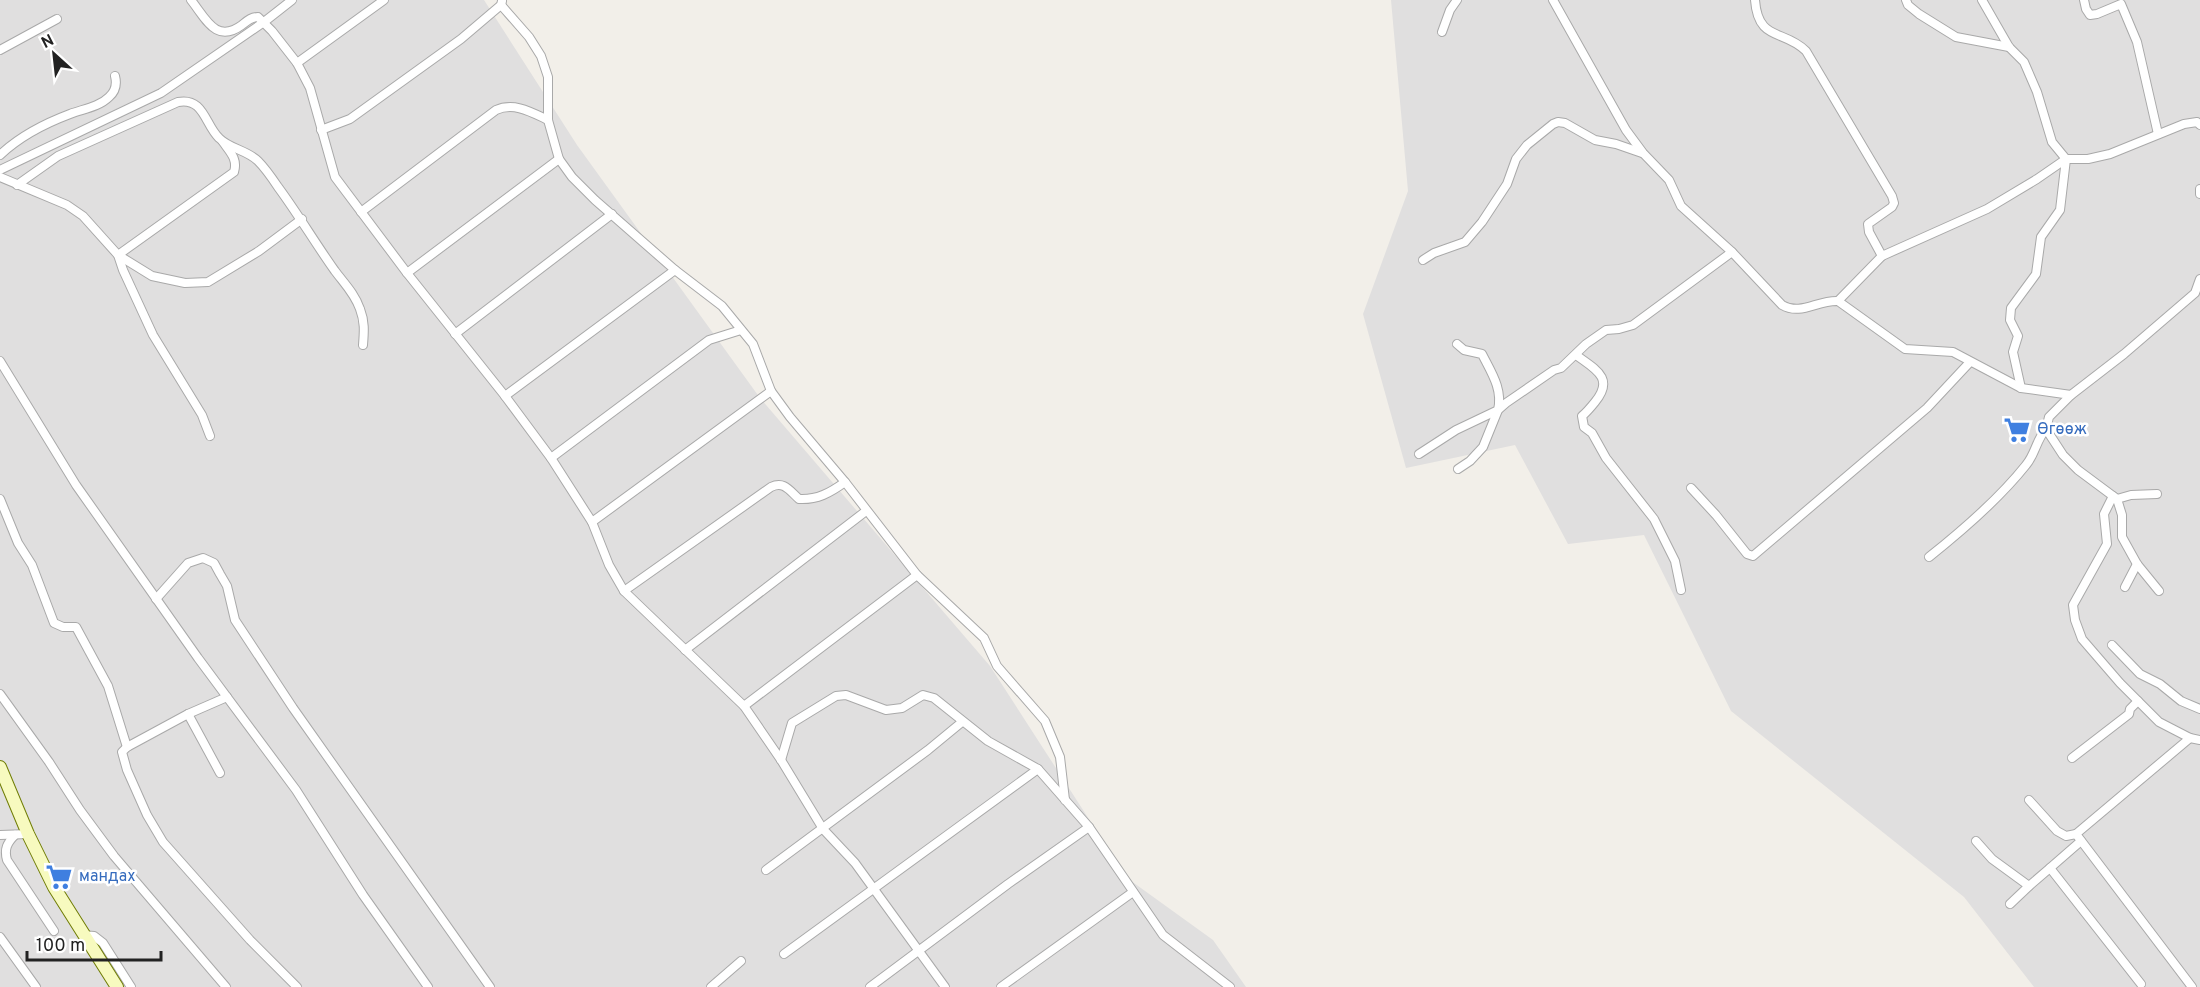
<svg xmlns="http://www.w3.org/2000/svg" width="2200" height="987" viewBox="0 0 2200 987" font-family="Overpass,sans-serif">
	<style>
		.residential { fill: #e0dfdf }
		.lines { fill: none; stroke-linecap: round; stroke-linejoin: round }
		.minor-casing { stroke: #a9a9a9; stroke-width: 10 }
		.secondary-casing { stroke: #707d05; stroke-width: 14 }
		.minor { stroke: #fff; stroke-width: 8 }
		.secondary { stroke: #f7fabf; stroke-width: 12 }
		.labels { text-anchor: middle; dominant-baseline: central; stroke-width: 5; stroke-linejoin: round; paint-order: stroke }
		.shop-label { font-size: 16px; fill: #366cbe; stroke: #fff; text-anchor: start }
	</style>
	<rect width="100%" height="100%" fill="#f2efe9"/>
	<g class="residential">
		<polygon points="0,0 484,0 577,145 760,398 990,666 1127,878 1213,940 1246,987 0,987"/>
		<polygon points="1391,0 2200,0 2200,987 2034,987 1964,897 1731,711 1644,535 1568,544 1515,445 1406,468 1363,314 1408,191"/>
	</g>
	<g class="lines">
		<g class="minor-casing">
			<g id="minor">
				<path d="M 191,0 C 206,19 216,44 242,25 C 247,21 251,17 258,17 L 272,31 L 297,63 L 310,88 L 335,177 L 407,273 L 505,396 L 551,458 L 592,522 L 609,565 L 624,591 L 744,706 L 781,760 L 823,829 L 855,863 L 945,987"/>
				<path d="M 1553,0 L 1626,130 L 1643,153 L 1669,180 L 1681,206 L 1732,252 L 1782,305 C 1801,316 1817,300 1838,301 L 1905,349 L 1953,352 L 2021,388 L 2071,395 L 2049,417 L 2046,429 L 2063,455 L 2078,470 L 2117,499 L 2122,515 L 2122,537 L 2137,564 L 2159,591"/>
				<path d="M 1755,0 C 1758,42 1784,29 1806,51 L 1892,196 L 1894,203 L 1892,207 L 1868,224 L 1869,232 L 1882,256"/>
				<polyline points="1906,0 1908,5 1919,14 1956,37 2009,47"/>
				<polyline points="1982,0 2009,47 2024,62 2037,92 2052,142 2066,159"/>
				<polyline points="2084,0 2086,9 2090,15 2097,14 2121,4 2137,42 2158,134"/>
				<polyline points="501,5 529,37 541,56 548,77 548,120 559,159 572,177 595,200 675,270 722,306 753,344 771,391 790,417 845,482 917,575 984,638 997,666 1045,721 1060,757 1065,800"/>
				<polyline points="1442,32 1450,10 1457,0"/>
				<polyline points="0,50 57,19"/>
				<polyline points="297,63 384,0"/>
				<polyline points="321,130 350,119 461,39 501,5 502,1"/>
				<path d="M 223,142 C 230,152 238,159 234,172 L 118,255 L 152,276 L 185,283 L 208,282 L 259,251 L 302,219"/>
				<path d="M 0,155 C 19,137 46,123 70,114 C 83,109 99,107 109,97 C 116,91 117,84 115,76"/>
				<polyline points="0,170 161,93 264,22 292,0"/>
				<polyline points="0,177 67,205 83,216 118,255 123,270 153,335 202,415 210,436"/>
				<path d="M 17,185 L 58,156 L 178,102 C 204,97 205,125 219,138 C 230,149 247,150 258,161 C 266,169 272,178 278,187 C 298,214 315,243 335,271 C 344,283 355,294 360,309 C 365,322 364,332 363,345"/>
				<polyline points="2200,189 2200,194"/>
				<path d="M 361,212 L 496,110 C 514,102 531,112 548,120"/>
				<polyline points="1423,260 1434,253 1465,242 1482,222 1507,184 1516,159 1527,145 1553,124 1558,122 1565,123 1595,140 1616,144 1642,153"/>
				<polyline points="407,273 559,159"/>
				<polyline points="1838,301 1882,256 1987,209 2037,179 2066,159 2088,159 2110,154 2184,124 2197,122 2200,125"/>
				<polyline points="455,334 612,214"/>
				<path d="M 1576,355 C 1595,369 1615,378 1595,402 C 1591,407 1587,412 1582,416 L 1584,427 L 1592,433 L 1606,458 L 1654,519 L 1675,561 L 1681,590"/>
				<polyline points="0,361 76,485 198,658 296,790 363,895 428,987"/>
				<polyline points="2021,388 2013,352 2018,336 2010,320 2011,308 2036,274 2041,237 2060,210 2066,159"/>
				<polyline points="2071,395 2124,354 2195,293 2200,279"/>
				<polyline points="505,396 675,270"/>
				<path d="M 1419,454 L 1456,430 L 1498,410 C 1503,389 1491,372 1482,354 L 1464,350 L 1457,344"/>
				<polyline points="551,458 709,340 741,330"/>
				<polyline points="1458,469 1470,461 1483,447 1498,410 1506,403 1554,370 1561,368 1586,344 1606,330 1619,329 1633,325 1732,252"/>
				<polyline points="1691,488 1716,515 1747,554 1753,556 1927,408 1970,362"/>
				<polyline points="2113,496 2104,514 2107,544 2073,605 2075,620 2082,639 2120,683 2159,722 2190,738 2200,740"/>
				<polyline points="0,499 18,543 32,565 54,623 63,627 76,627 108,686 127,747"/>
				<polyline points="2117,499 2131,495 2157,494"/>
				<polyline points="592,522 771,391"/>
				<path d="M 1929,557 C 1963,530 1999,499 2026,465 C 2036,453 2036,440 2046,429"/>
				<polyline points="2125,587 2137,564"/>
				<path d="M 624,591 L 771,487 C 784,481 789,490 799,499 C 817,500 830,493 845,482"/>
				<polyline points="156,599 188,563 203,558 214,563 220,574 227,586 235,620 293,708 490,987"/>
				<polyline points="2112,645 2140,674 2160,684 2181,701 2200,709"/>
				<polyline points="685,650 866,511"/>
				<polyline points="0,694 49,762 80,810 114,856 226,987"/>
				<polyline points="227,697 188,714 127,747 122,752 127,770 147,815 163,842 250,940 297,987"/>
				<polyline points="744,706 917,575"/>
				<polyline points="188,714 220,773"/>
				<polyline points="2190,738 2076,834 2192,987"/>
				<polyline points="2072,758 2129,714 2130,709 2138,701"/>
				<polyline points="781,760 792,723 836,696 846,695 886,710 902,708 923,695 934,698 988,741 1038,769 1089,827 1163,935 1230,987"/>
				<polyline points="2029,800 2057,831 2066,836 2076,834"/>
				<polyline points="0,835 28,834"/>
				<path d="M 15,835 C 7,843 4,849 7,860 L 54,931"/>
				<polyline points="1976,841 1992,859 2029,886 2050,868"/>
				<polyline points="2081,841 2050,868 2141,984"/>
				<polyline points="766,870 928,750 962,722"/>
				<polyline points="2010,904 2029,886"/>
				<polyline points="83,935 94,936 103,943 131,987"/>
				<polyline points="0,937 36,987"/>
				<polyline points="784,954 1038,769"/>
				<polyline points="711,987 741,961"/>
				<polyline points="870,987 1008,884 1089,827"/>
				<polyline points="1001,987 1133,892"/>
			</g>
		</g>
		<g class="secondary-casing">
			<polyline id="secondary" points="0,767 28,834 54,887 117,987"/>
		</g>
		<use href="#minor" class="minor"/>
		<use href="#secondary" class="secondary"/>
	</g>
	<defs>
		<g id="supermarket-bare" transform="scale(2.07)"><path d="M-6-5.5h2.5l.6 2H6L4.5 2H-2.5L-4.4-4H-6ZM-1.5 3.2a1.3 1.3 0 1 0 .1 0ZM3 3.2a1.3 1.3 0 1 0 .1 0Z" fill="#3f7fe0" stroke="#fff" stroke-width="2.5" paint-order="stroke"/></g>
	</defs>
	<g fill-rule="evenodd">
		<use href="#supermarket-bare" x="2017" y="430"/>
		<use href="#supermarket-bare" x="59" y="877"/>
	</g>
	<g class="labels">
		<g class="shop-label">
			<text x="2037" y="430">Өгөөж</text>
			<text x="79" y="877">мандах</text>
		</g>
	</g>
	<g transform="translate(54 54) rotate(333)" stroke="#ffffff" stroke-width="4.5" paint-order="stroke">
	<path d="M0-4.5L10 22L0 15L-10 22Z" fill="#222222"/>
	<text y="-9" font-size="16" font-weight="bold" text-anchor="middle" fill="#222222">N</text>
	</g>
	<path d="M27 951v9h134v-9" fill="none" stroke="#222222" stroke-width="3"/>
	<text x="36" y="951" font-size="18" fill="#222222" stroke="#ffffff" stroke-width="4.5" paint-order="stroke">100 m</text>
</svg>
